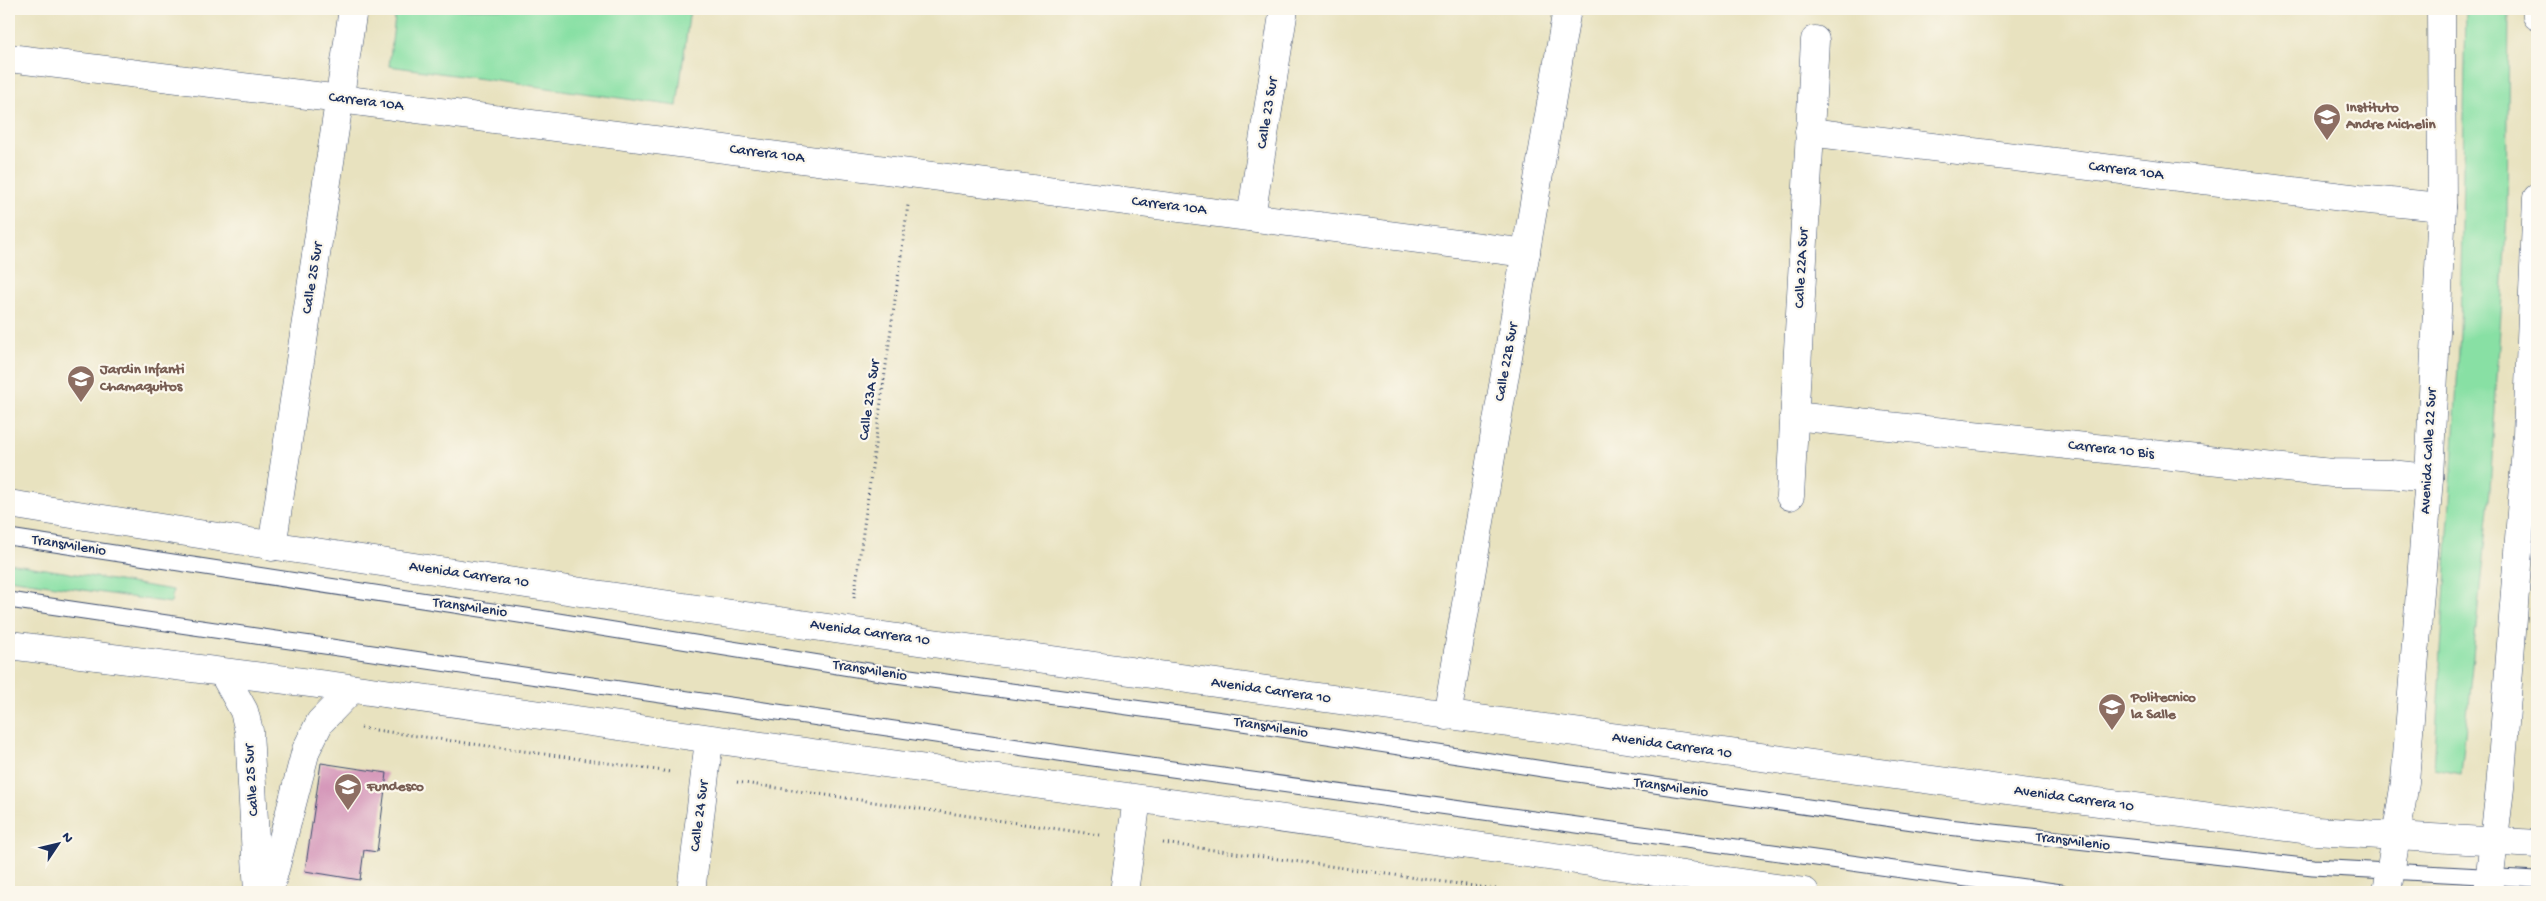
<svg xmlns="http://www.w3.org/2000/svg" width="2546" height="901" viewBox="0 0 2546 901" font-family="'Gochi Hand',sans-serif">
	<style>
		.green { fill: #88e0a4; stroke: #528881 }
		.building { fill: #d598ba }
		.lines { fill: none; stroke-linecap: round; stroke-linejoin: round }
		.service-casing { stroke: #3a4a6d; stroke-width: 17 }
		.minor-casing { stroke: #3a4a6d; stroke-width: 29 }
		.secondary-casing { stroke: #3a4a6d; stroke-width: 29 }
		.primary-casing { stroke: #3a4a6d; stroke-width: 29 }
		.path { stroke: #3a4a6d; stroke-width: 3; stroke-dasharray: 1 4; stroke-linecap: butt }
		.service { stroke: #fff; stroke-width: 15 }
		.minor { stroke: #fff; stroke-width: 28 }
		.secondary { stroke: #fff; stroke-width: 28 }
		.primary { stroke: #fff; stroke-width: 28 }
		.labels { text-anchor: middle; dominant-baseline: central; stroke-width: 4.5; stroke-linejoin: round; paint-order: stroke }
		.street-label { font-size: 15px; fill: #1b2f5e; stroke: #fbf7ec }
		.education-label { font-size: 15px; font-weight: bold; fill: #785e54; stroke: #fbf7ec; text-anchor: start }
	</style>
	<rect width="100%" height="100%" fill="#fbf7ec"/>
	<filter id="ink" filterUnits="userSpaceOnUse"><feTurbulence type="fractalNoise" baseFrequency=".02" numOctaves="2"/><feDisplacementMap in="SourceGraphic" scale="10" xChannelSelector="R" yChannelSelector="G"/><feConvolveMatrix kernelMatrix="1 2 1 2 8 2 1 2 1" color-interpolation-filters="sRGB"/></filter>
	<filter id="wash" filterUnits="userSpaceOnUse"><feTurbulence type="fractalNoise" baseFrequency=".0096" numOctaves="4" result="noise"/><feDisplacementMap in="SourceGraphic" scale="20" xChannelSelector="R" yChannelSelector="G"/><feGaussianBlur stdDeviation="1.12" result="paint"/><feColorMatrix in="noise" values="0 0 0 0 0 0 0 0 0 0 0 0 0 0 0 0 0 1.4 0 .05"/><feComposite in="paint" operator="in"/></filter>
	<g filter="url(#wash)">
		<rect width="100%" height="100%" fill="#e8e2bf"/>
		<g class="green">
			<polygon points="396,9 690,9 677,106 389,66"/>
			<polygon points="2466,9 2509,9 2507,216 2490,489 2461,774 2434,769 2460,332"/>
			<polygon points="9,563 173,590 171,603 9,579"/>
		</g>
		<g id="blocks">
			<polygon class="building" points="321,763 387,773 377,852 364,850 360,880 305,871"/>
		</g>
	</g>
	<g filter="url(#ink)">
		<use href="#blocks" fill-opacity="0" stroke="#3a4a6d" stroke-width="1"/>
		<g class="lines">
			<g class="service-casing">
				<g id="service">
					<polyline points="9,537 539,618 881,673 1229,721 1543,769 1948,827 2313,867 2537,879"/>
					<polyline points="9,600 1100,759 2061,892"/>
				</g>
			</g>
			<g class="minor-casing">
				<g id="minor">
					<polyline points="9,58 340,99 1526,253"/>
					<polyline points="1809,132 2359,199 2442,207"/>
					<polyline points="1251,217 1284,9"/>
					<polyline points="1794,416 2332,473 2390,474 2429,478"/>
					<polyline points="1790,496 1815,40"/>
					<polyline points="272,547 353,9"/>
					<polyline points="223,673 244,711 249,731 258,892"/>
					<polyline points="1447,716 1567,9"/>
					<polyline points="269,892 306,750 320,722 352,689"/>
					<polyline points="691,892 709,740"/>
					<polyline points="1124,892 1137,799"/>
				</g>
			</g>
			<g class="secondary-casing">
				<g id="secondary">
					<path d="M 9,504 C 776,627 1546,729 2316,831 L 2396,836"/>
					<polyline points="9,645 334,686 1805,892"/>
				</g>
			</g>
			<g class="primary-casing">
				<g id="primary">
					<polyline points="2537,9 2537,16"/>
					<polyline points="2396,836 2537,844"/>
					<polyline points="2387,892 2405,782 2429,478 2442,207 2441,9"/>
					<polyline points="2488,892 2500,788 2527,434 2537,198"/>
				</g>
			</g>
			<g class="path">
				<polyline points="854,598 908,205"/>
				<polyline points="361,728 671,772"/>
				<polyline points="737,782 1099,835"/>
				<polyline points="1163,843 1517,892"/>
			</g>
			<use href="#service" class="service"/>
			<use href="#minor" class="minor"/>
			<use href="#secondary" class="secondary"/>
			<use href="#primary" class="primary"/>
		</g>
	</g>
	<defs>
		<g id="university-pin" transform="scale(1.4375)"><path d="M0 17L-7.5 6A9.5 9.5 0 1 1 7.5 6Z" fill="#8d6e63" stroke="#fbf7ec"/><path d="M0-5L7-2L0 1L-7-2ZM-4 1L0 2.5L4 1V4Q0 6-4 4Z" fill="#fff"/></g>
		<g id="school-pin" transform="scale(1.4375)"><path d="M0 17L-7.5 6A9.5 9.5 0 1 1 7.5 6Z" fill="#8d6e63" stroke="#fbf7ec"/><path d="M0-5L7-2L0 1L-7-2ZM-4 1L0 2.5L4 1V4Q0 6-4 4Z" fill="#fff"/></g>
	</defs>
	<g fill-rule="evenodd">
		<use href="#university-pin" x="2327" y="117"/>
		<use href="#school-pin" x="81" y="379"/>
		<use href="#university-pin" x="2112" y="707"/>
		<use href="#university-pin" x="348" y="787"/>
	</g>
	<g class="labels">
		<g class="street-label">
			<text transform="translate(366 102) rotate(7)">Carrera 10A</text>
			<text transform="translate(1268 113) rotate(-81)">Calle 23 Sur</text>
			<text transform="translate(767 154) rotate(7)">Carrera 10A</text>
			<text transform="translate(2126 171) rotate(7)">Carrera 10A</text>
			<text transform="translate(1169 206) rotate(7)">Carrera 10A</text>
			<text transform="translate(1802 268) rotate(-87)">Calle 22A Sur</text>
			<text transform="translate(313 278) rotate(-81)">Calle 25 Sur</text>
			<text transform="translate(1507 362) rotate(-80)">Calle 22B Sur</text>
			<text transform="translate(870 400) rotate(-82)">Calle 23A Sur</text>
			<text transform="translate(2111 450) rotate(6)">Carrera 10 Bis</text>
			<text transform="translate(2429 451) rotate(-87)">Avenida Calle 22 Sur</text>
			<text transform="translate(69 546) rotate(9)">TransMilenio</text>
			<text transform="translate(469 575) rotate(8)">Avenida Carrera 10</text>
			<text transform="translate(470 608) rotate(8)">TransMilenio</text>
			<text transform="translate(870 633) rotate(8)">Avenida Carrera 10</text>
			<text transform="translate(870 671) rotate(9)">TransMilenio</text>
			<text transform="translate(1271 691) rotate(8)">Avenida Carrera 10</text>
			<text transform="translate(1271 728) rotate(9)">TransMilenio</text>
			<text transform="translate(1672 746) rotate(8)">Avenida Carrera 10</text>
			<text transform="translate(252 780) rotate(-94)">Calle 25 Sur</text>
			<text transform="translate(1671 788) rotate(8)">TransMilenio</text>
			<text transform="translate(2074 799) rotate(8)">Avenida Carrera 10</text>
			<text transform="translate(700 816) rotate(-83)">Calle 24 Sur</text>
			<text transform="translate(2073 842) rotate(7)">TransMilenio</text>
		</g>
		<g class="education-label">
			<text x="2346" y="108">Instituto<tspan x="2346" dy="17">Andre Michelin</tspan></text>
			<text x="100" y="370">Jardin Infanti<tspan x="100" dy="17">Chamaquitos</tspan></text>
			<text x="2131" y="698">Politecnico<tspan x="2131" dy="17">la Salle</tspan></text>
			<text x="367" y="787">Fundesco</text>
		</g>
	</g>
	<rect width="2546" height="901" fill="none" stroke="#fbf7ec" stroke-width="30"/>
	<g transform="translate(58 844) rotate(55)" stroke="#fbf7ec" stroke-width="4" paint-order="stroke">
	<path d="M0-4L9 19L0 12L-9 19Z" fill="#1b2f5e"/>
	<text y="-8" font-size="14" font-weight="bold" text-anchor="middle" fill="#1b2f5e">N</text>
	</g>
</svg>
